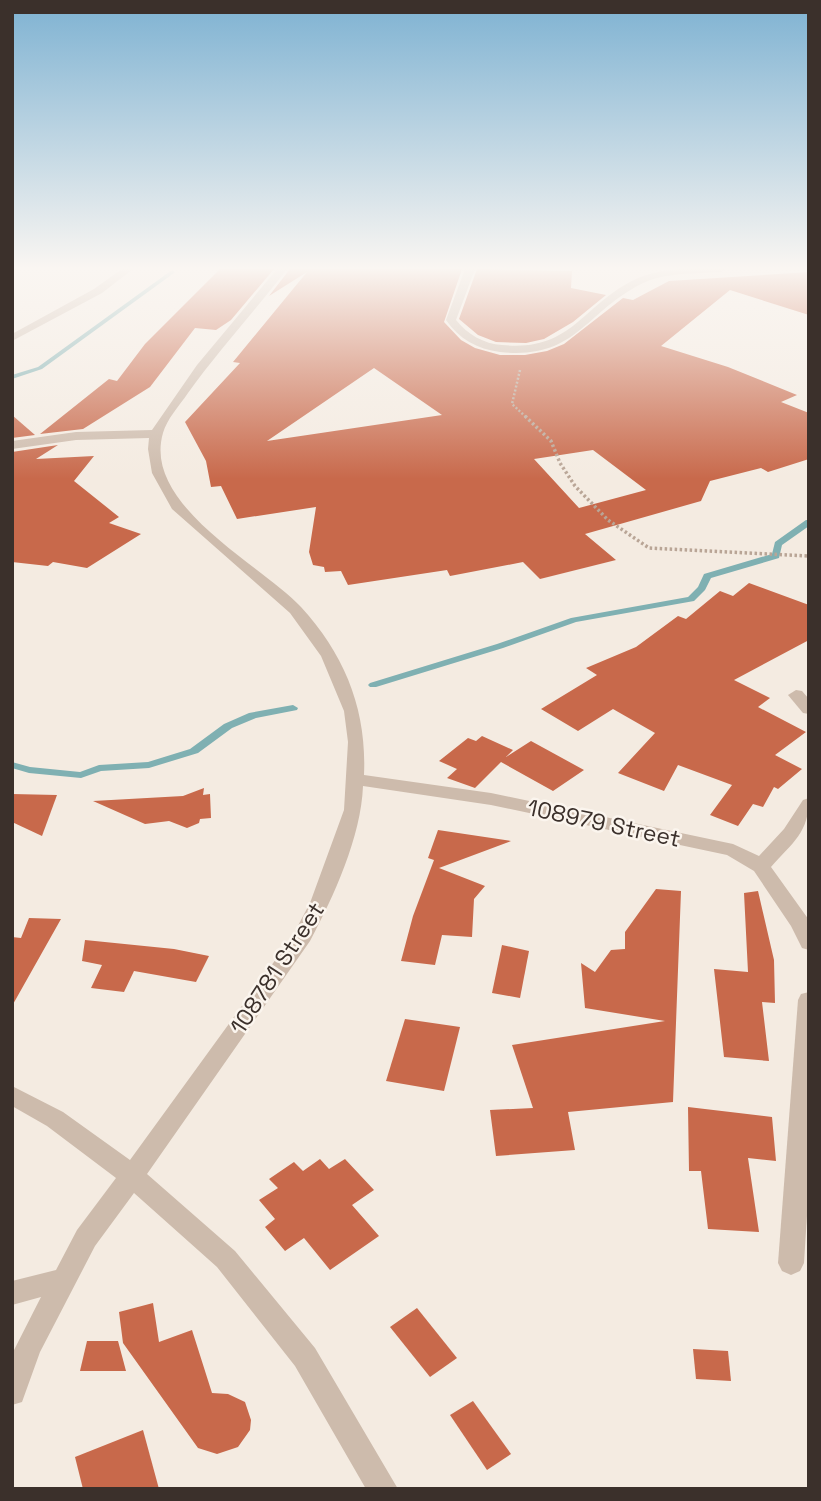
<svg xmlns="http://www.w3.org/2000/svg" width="821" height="1501" viewBox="0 0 821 1501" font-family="'Space Grotesk',sans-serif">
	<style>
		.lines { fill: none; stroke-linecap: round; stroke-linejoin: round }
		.stream { fill: #7fb0b2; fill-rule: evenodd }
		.building { fill: #c8694b; fill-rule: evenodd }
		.path-far1 { stroke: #b9a596; stroke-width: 2.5; stroke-dasharray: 2 2; stroke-linecap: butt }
		.path { stroke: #b9a596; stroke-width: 3.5; stroke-dasharray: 2.5 2.5; stroke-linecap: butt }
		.minor { fill: #cdbbac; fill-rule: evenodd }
		.labels { text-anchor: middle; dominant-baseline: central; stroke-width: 5; stroke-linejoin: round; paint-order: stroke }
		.street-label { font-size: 23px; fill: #3b302b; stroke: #fbf5ee }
	</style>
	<rect width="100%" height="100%" fill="#f4ebe1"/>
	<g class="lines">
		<g class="stream">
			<polygon points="172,270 175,272 174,273 42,369 12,379 12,375 38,367"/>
			<polygon points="806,520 809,520 809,526 782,545 779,558 711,578 705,590 694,601 576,622 503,648 376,687 370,687 368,685 370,683 497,644 571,618 688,597 698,587 704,574 772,554 775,542"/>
			<polygon points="293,705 298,708 297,710 256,718 232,728 198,753 149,768 101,771 81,778 29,773 12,768 12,762 30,767 80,772 99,765 148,762 190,749 224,724 249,713"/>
		</g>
	</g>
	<g class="building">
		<polygon points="220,269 274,269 231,320 216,330 195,328 150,387 83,429 40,434 109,379 117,381 145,344"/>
		<path d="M 290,269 L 462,269 L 444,322 L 461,340 L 475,348 L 500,355 L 525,355 L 547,351 L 564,344 L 623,298 L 633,300 L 669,281 L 809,272 L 809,315 L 730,290 L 661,346 L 728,367 L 797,395 L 781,402 L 809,413 L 809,459 L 768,472 L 761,468 L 710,481 L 701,501 L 585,534 L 616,560 L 540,579 L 523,562 L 450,576 L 447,570 L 348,585 L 341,571 L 325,572 L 324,567 L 313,565 L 309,552 L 316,507 L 237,519 L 221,486 L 211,487 L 206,461 L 185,422 L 240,363 L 233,362 L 307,272 L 269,296 ZM 374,368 L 442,415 L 267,441 ZM 593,450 L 646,490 L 579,508 L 534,459 Z"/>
		<polygon points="477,269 572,271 571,288 606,295 573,322 544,339 526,343 496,342 478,335 459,319"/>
		<polygon points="12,415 35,435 12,438"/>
		<polygon points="58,445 36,459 94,456 74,481 119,517 109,523 141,534 87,568 53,562 48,566 12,562 12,452"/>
		<polygon points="749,583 809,605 809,640 734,680 770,698 758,707 806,732 775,755 802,769 778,789 774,787 763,807 753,804 738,826 710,815 732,785 678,765 664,791 618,773 655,733 613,709 578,731 541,709 597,675 586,668 636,647 678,616 686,619 720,591 733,596"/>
		<polygon points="482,736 513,750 506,757 531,741 584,770 553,791 501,762 475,788 447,778 457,769 439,761 468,738 476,741"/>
		<polygon points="204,788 203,795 210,794 211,818 200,819 199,823 187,828 169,821 145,824 93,801 183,796"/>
		<polygon points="12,794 57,795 42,836 12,822"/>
		<polygon points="438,830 511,841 439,868 485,886 474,899 472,937 442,935 435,965 401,961 413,916 434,860 428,858"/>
		<polygon points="656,889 681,891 673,1102 568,1112 575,1150 496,1156 490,1110 533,1108 512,1045 665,1021 585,1008 581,963 595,972 611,950 625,949 625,932"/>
		<polygon points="758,891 774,960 775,1003 762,1002 769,1061 724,1057 714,969 748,972 744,893"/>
		<polygon points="29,918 61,919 12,1006 12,937 21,938"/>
		<polygon points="85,940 174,949 209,956 196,982 134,971 124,992 91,988 102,965 82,961"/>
		<polygon points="502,945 529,951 520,998 492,993"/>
		<polygon points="405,1019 460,1027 444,1091 386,1081"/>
		<polygon points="688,1107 772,1117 776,1161 748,1158 759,1232 708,1229 701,1171 689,1171"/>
		<polygon points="320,1159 329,1169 345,1159 374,1190 352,1205 379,1236 330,1270 304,1238 285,1251 265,1227 275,1219 259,1200 278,1188 269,1179 294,1162 303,1171"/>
		<polygon points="153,1303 159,1342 192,1330 212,1393 228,1394 245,1402 251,1420 250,1430 238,1447 217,1454 198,1448 123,1343 119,1312"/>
		<polygon points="417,1308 457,1358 430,1377 390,1327"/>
		<polygon points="87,1341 118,1341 126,1371 80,1371"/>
		<polygon points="693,1349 728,1351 731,1381 696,1379"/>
		<polygon points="473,1401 511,1454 487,1470 450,1415"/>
		<polygon points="143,1430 159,1489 83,1489 75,1457"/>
	</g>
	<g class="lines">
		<polyline class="path-far1" points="520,370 512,404 527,418"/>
		<polyline class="path" points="525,416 551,441 560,463 575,486 608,520 649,548 809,556"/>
		<g class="minor">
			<polygon points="12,269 21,269 12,273"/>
			<polygon points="122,269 133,269 102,293 12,341 12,334 94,289"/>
			<path d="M 277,269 L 287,269 C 255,311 219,350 188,393 C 179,406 167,419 163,433 C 142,505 260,564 301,607 C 345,655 367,710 364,775 L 491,793 L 733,844 L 759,856 L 784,829 L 803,800 L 809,798 C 809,833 793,842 771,867 L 809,920 L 809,950 L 802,948 L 791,926 L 754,871 L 727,855 L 491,805 L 363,786 C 361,837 334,896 310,941 L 147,1174 L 235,1251 L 315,1348 L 398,1489 L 366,1489 L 295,1366 L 217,1267 L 134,1193 L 95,1246 L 40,1352 L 22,1402 L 12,1405 L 12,1354 L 41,1297 L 12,1305 L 12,1281 L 56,1270 L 77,1230 L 116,1178 L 47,1126 L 12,1106 L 12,1086 L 63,1112 L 130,1160 L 292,937 L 310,903 L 344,810 L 348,742 L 344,711 L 321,656 L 290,613 L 172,509 L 152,473 L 148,449 L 149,438 L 76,440 L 12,449 L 12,441 L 76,432 L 152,430 L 197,365 Z"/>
			<path d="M 465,269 L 475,269 L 456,320 C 467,334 484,344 502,345 C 573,352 581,305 636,279 C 663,267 697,267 726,269 L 721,272 C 695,274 665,272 641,284 C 584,313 576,360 500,352 C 477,349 459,339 446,320 Z"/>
			<polygon points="796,690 802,691 809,699 809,714 803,713 788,695"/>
			<polygon points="809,992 809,1184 804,1263 800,1271 791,1275 782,1271 778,1263 798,1000 801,994"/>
		</g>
	</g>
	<linearGradient id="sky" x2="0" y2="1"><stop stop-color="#7eb2d2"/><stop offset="0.56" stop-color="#faf6f2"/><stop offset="1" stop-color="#faf6f2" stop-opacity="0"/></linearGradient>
	<rect width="821" height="479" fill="url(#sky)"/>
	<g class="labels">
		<g class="street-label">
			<text transform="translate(604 823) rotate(12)">108979 Street</text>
			<text transform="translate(277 968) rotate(-57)">108781 Street</text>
		</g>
	</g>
	<rect width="821" height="1501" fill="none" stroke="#3b302b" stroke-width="28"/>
</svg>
